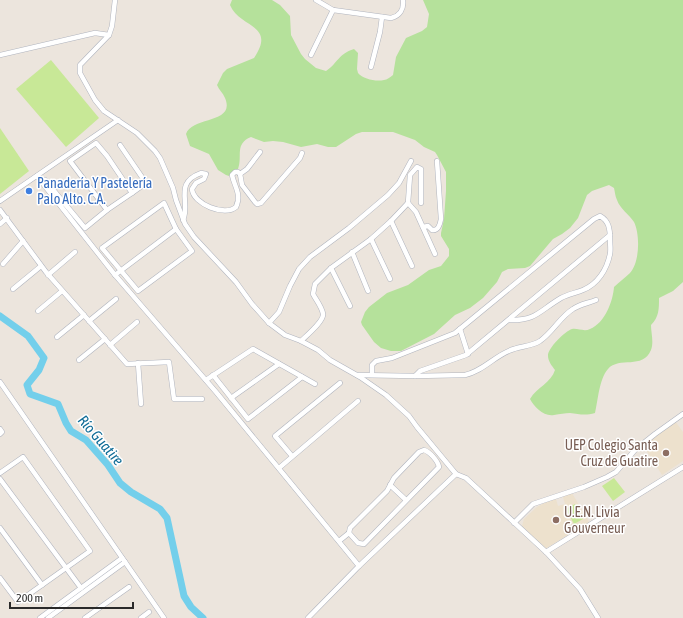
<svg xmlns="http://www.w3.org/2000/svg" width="683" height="618" viewBox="0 0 683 618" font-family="'Asap Condensed',sans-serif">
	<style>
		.education { fill: #ede1cd }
		.green { fill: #b5e19b }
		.pitch { fill: #c8e897 }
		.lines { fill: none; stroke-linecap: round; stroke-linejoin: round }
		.river { stroke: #73cfeb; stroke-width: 7 }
		.minor-casing { stroke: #b0b4be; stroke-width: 5.5 }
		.minor { stroke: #fff; stroke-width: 4.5 }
		.shop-dot { fill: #3f7fe0; stroke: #fff; stroke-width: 1.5 }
		.education-dot { fill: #8d6e63; stroke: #fff; stroke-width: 1.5 }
		.labels { text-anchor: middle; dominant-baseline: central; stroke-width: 3; stroke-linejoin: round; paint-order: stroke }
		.shop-label { font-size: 14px; fill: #366cbe; stroke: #fff; text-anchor: start }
		.education-label { font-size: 14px; fill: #785e54; stroke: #fff; text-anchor: end }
		.water-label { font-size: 15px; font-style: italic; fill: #116d97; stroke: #fff }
	</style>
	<rect width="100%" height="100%" fill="#ece5dd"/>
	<g class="education">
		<polygon points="675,421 683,432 683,461 662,475 643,445"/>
		<polygon points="572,493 589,522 545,549 522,526 524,519 537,507 546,502 556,499 558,506 565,504 563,497"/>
	</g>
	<path class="green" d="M 232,0 L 272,0 L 280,5 L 290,16 L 291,35 L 301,54 L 305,59 L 316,68 L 326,71 C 338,63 338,54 354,49 L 358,53 L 357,69 L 358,73 C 363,79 376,82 384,80 C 387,80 390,77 393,75 L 396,57 L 406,38 L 422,31 L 427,27 L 429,14 L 423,0 L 683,0 L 683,282 L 673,291 L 659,298 C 659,309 659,317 651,325 C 651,333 654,342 651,350 C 643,370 619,356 608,369 C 599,379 598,401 595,413 C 585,416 579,414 570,413 C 565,413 560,414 554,415 C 544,417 534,407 530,399 C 537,387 551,383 555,370 C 552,366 548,361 548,356 C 547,349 565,331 572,329 C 578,328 584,332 590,329 C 605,323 613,301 614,287 C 619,282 625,278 630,273 C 640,262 640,234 634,222 C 629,214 620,209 617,200 C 615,196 615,192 614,188 L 609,185 L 592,191 L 587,195 L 578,218 L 570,228 L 562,234 L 553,239 L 530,266 L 525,268 L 508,269 L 502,272 L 497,282 L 483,298 L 470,308 L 455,315 L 434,334 L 401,351 L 391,351 L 381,348 L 374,342 L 362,325 L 361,322 L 365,312 L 369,307 L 387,293 L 408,285 L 429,270 L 441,266 L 449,256 L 449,249 L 441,236 L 441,233 L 444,219 L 446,191 L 446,172 L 437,155 L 435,152 L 424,147 L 415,140 L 393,132 L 362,132 L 356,134 L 336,147 L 328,147 L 317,144 L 301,147 L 283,142 L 273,141 L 264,142 L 251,137 C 234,144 243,156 238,169 L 229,176 L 226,175 L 218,170 L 209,154 L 190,146 L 186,134 C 192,116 236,124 225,98 C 223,93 219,90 217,85 L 223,73 L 227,69 L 254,58 C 277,24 239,28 230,5 Z"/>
	<g class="pitch">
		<polygon points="51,60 99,118 66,147 16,89"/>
		<polygon points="0,128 29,171 0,194"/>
		<polygon points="614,478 625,492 613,501 602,486"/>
		<polygon points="575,504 583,519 574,524 566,509"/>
	</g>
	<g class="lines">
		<polyline class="river" points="0,316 28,336 44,358 39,370 27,385 30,394 58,404 66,423 71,431 86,440 108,465 120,483 131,492 160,509 167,518 184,596 191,607 203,618"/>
		<g class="minor-casing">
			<g id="minor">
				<polyline points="115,0 112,26 109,35 80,65 80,73 95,100 104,111 137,133 155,151 160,158 173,188 176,200 185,224 194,237 236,282 252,304 269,323 285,335 301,341 318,350 330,360 360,377 386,395 409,416 417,427 456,474 466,478 546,552 580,589 598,618"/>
				<path d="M 316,0 L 333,10 L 391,18 C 400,16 404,9 403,0"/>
				<polyline points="0,55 95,33 109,35"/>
				<polyline points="311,55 333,10"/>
				<polyline points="371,67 380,32 382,17"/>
				<polyline points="240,174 242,185 255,202 257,204 261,203 300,158 302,153"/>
				<polyline points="240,174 247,169 260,152"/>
				<polyline points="37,176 115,275 216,392 359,566"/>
				<polyline points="45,180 85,228 107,210 70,161 96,143 107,156 132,193 146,183 120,145"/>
				<polyline points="0,201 118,120"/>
				<polygon points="164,203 176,229 192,251 138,291 102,248"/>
				<polyline points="408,203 416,212 435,254"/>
				<polyline points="0,210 46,272 127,364 169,362 174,399 202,399"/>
				<polyline points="107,210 132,193"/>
				<path d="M 183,220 C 191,203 173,183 201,173 L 206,174 L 204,179 L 196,183 L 192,189 C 193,204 225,217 236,207 C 242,194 234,186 232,175 L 235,172 L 238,172 L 240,174"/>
				<polyline points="391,221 412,266"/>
				<polyline points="0,224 7,218"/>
				<path d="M 423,227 L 428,226 L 432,230 C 438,231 440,225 441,219 L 437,161"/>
				<polyline points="371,239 390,279"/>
				<polyline points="352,252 368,291"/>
				<polyline points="3,264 23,241"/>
				<polyline points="331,268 350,306"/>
				<polyline points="48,275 75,252"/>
				<polyline points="115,275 176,229"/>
				<polyline points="13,289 41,266"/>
				<polyline points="38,311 62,291"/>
				<polyline points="89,321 116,299"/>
				<polyline points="269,323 279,312 290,286 299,269 310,257 349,228 388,195 399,183 411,161"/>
				<polyline points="460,329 468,354"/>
				<polyline points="57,337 84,315"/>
				<path d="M 301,341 C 307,335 324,321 323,314 C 322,307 316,300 313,294 L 315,284 L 331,268 L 371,239 L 391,221 L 408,203 L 410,175 L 417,167 L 421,169 L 421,203"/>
				<polyline points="110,345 137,322"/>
				<polyline points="79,360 105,339"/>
				<polyline points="138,363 141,404"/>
				<path d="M 372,374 L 372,365 L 376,361 L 392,358 L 455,333 L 594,219 L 600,216 C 609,221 610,229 610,239 C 610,244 611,250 610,254 C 607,269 598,284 583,290 C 576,293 568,294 561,298 C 539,311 536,321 509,320"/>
				<polyline points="213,375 248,419 302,377"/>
				<path d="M 357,375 L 415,376 L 465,375 C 484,371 496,354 514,349 C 523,346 532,346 540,341 C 553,332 560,317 573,309 C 580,304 589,303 596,300"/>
				<polyline points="415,376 420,371 466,355 610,235"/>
				<polyline points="206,380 253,349 315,384"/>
				<polyline points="0,382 164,618"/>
				<polyline points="231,398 279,364"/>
				<polyline points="0,429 2,432 0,434"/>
				<path d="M 424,450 C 430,452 438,461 439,467 L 364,544 L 358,543 L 349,533 L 350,528 L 387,491 L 394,478 L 419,452 Z"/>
				<polyline points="292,456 275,436 340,383"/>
				<polyline points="279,468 358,401"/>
				<polyline points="0,473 23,457 90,551 18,602 0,578"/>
				<polyline points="0,479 81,588"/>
				<polyline points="390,485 406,500"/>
				<polyline points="514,523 533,504 584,487 607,477 616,472 635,450 655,434 683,414"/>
				<polyline points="0,528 42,585"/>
				<polyline points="339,541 349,533"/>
				<polyline points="546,552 683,467"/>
				<polyline points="40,618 122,558"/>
				<polyline points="48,618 125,562"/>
				<polyline points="85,618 129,587"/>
				<polyline points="141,618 149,612"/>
				<polyline points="308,618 359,566 456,474"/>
			</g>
		</g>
		<use href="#minor" class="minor"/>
	</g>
	<circle class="shop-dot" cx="29" cy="191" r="4"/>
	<g class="education-dot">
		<circle cx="666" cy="453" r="4"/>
		<circle cx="556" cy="520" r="4"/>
	</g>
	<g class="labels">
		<g class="shop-label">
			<text x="37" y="183">Panadería Y Pastelería<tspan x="37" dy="16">Palo Alto. C.A.</tspan></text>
		</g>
		<g class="education-label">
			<text x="658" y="445">UEP Colegio Santa<tspan x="658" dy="16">Cruz de Guatire</tspan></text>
			<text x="564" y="512" text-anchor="start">U.E.N. Livia<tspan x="564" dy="16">Gouverneur</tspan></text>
		</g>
		<g class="water-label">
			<text transform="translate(101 440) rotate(49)">Río Guatire</text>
		</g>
	</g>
	<path d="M10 602v6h123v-6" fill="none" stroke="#2a2a2a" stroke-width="2"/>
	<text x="16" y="602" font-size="12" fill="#2a2a2a" stroke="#ffffff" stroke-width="3" paint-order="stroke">200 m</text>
</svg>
